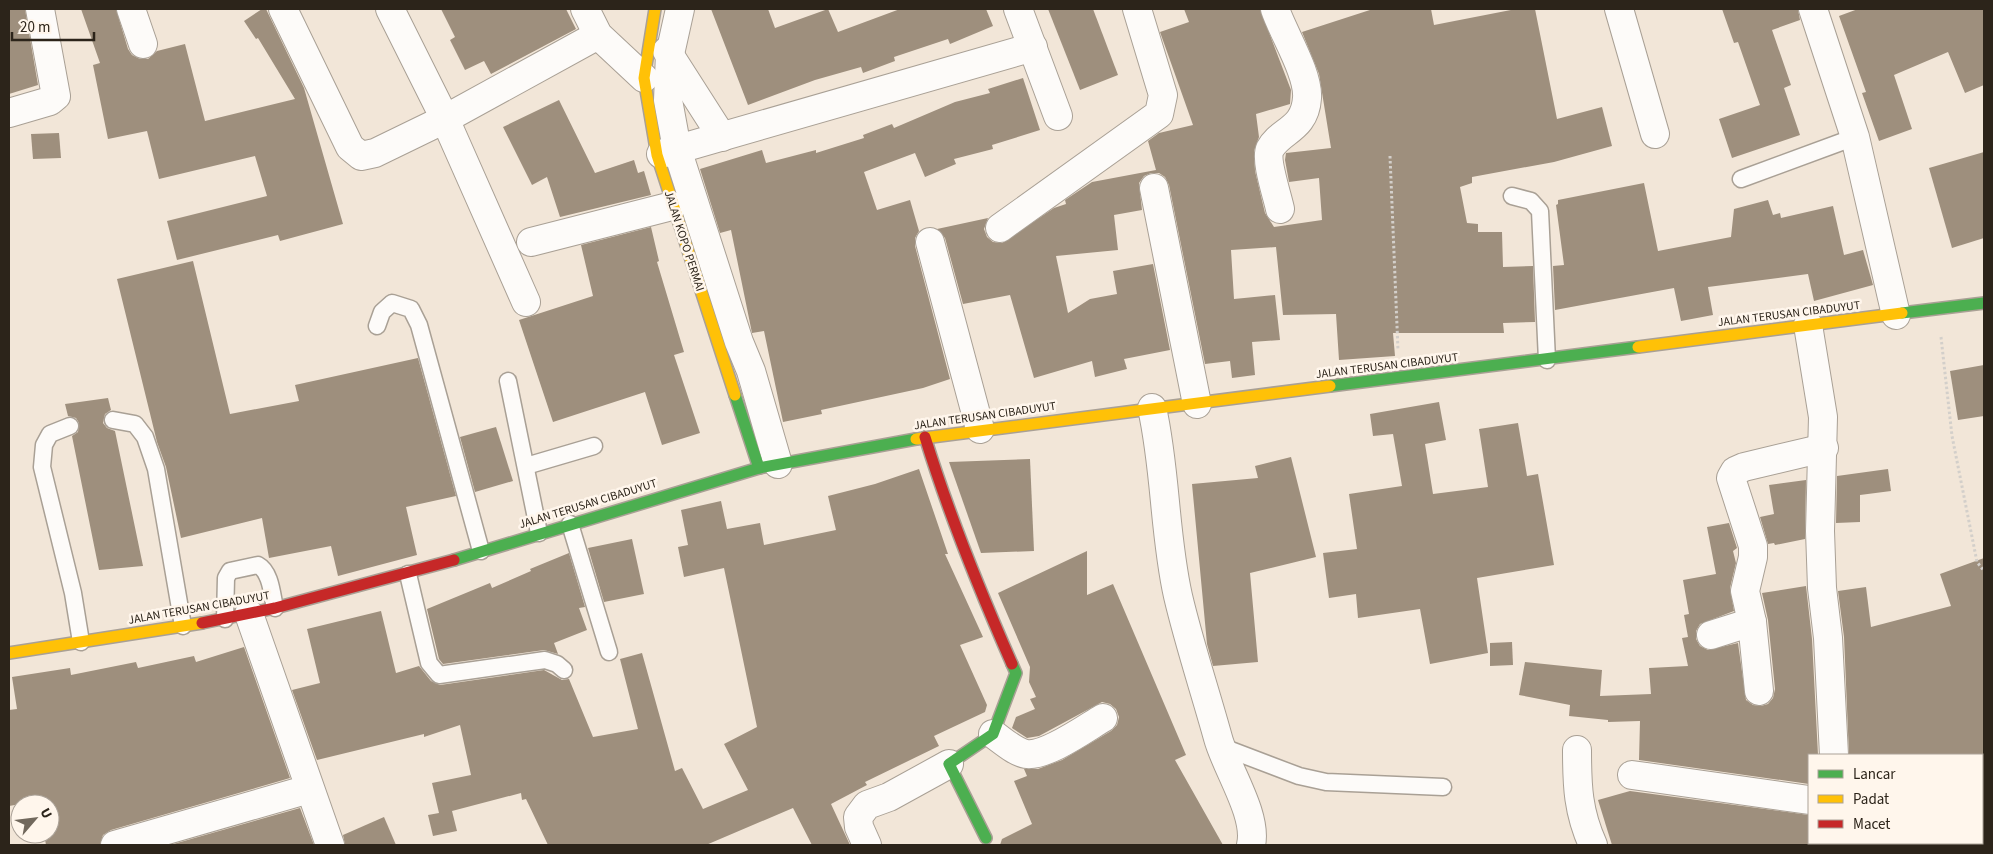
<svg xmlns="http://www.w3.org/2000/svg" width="1993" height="854" viewBox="0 0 1993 854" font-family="'Source Sans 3',sans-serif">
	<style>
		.building { fill: #9e8f7d }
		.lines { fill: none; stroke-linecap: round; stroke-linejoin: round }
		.lane-casing { stroke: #a9a095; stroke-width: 19 }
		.street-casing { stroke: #a9a095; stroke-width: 30 }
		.fast-casing { stroke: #a9a095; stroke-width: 14 }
		.slow-casing { stroke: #a9a095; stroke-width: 14 }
		.jam-casing { stroke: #a9a095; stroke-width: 14 }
		.path { stroke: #d3cfca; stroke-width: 3; stroke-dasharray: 2.5 2.5; stroke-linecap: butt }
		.lane { stroke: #fdfbf9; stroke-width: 16 }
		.street { stroke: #fdfbf9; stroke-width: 28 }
		.fast { stroke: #4caf50; stroke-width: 11 }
		.slow { stroke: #ffc107; stroke-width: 11 }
		.jam { stroke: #c62828; stroke-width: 11 }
		.labels { text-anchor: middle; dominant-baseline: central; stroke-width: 5; stroke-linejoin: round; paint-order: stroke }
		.street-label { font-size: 12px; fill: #2c241a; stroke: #fff6ec }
	</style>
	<rect width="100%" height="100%" fill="#f2e6d8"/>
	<g class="building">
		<polygon points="9,9 25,9 38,85 9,94"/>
		<polygon points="81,9 116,9 128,49 132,55 140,59 148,59 157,51 185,44 205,121 295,99 258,38 256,39 244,21 262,9 266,9 304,88 343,224 280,241 278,235 177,260 167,221 267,196 255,156 159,179 147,131 108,139 93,65 100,63"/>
		<polygon points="441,9 566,9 576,29 491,74 484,61 465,70 450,40 455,37"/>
		<polygon points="711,9 768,9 775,28 828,9 838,32 900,9 986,9 993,26 950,44 948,39 894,57 895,61 863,73 861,67 815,80 748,105"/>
		<polygon points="1048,9 1093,9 1118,75 1080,90"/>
		<polygon points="1184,9 1260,9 1291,90 1290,104 1256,114 1259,137 1254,151 1255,171 1265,213 1274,227 1322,220 1319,178 1289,182 1285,160 1286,153 1331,148 1319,74 1302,32 1373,9 1431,9 1434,25 1516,9 1535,9 1557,119 1602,107 1612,146 1554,162 1472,177 1472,183 1460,187 1467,223 1478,224 1478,232 1502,232 1503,267 1533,266 1535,322 1503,323 1504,333 1393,333 1395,356 1339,360 1336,314 1283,315 1276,247 1231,250 1234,299 1275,295 1280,340 1252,342 1255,375 1232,378 1230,361 1205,364 1169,185 1165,177 1159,173 1151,173 1144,176 1139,183 1142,210 1114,215 1118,250 1056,256 1068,313 1090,299 1117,294 1113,271 1153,264 1170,350 1124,359 1127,369 1095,377 1092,361 1034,378 1010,295 963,304 945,238 937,229 988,218 984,229 987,237 993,242 1002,243 1054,208 1066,204 1065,200 1092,182 1156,170 1148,141 1159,133 1193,125 1160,32 1189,22"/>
		<polygon points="1722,9 1798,9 1800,20 1772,30 1791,85 1784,88 1800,135 1732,158 1719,119 1760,105 1738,42 1734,43"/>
		<polygon points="1858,9 1984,9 1984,85 1965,93 1948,52 1894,75 1912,129 1879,141 1862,93 1866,92 1839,16"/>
		<polygon points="1023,78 1040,130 992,145 993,149 954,159 956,164 925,177 915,153 864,172 877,210 910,200 919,231 915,238 915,246 950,379 923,388 821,410 822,414 783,422 764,331 752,333 731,230 720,233 700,169 762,150 766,163 816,150 816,153 864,138 863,135 892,124 894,128 955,102 990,93 988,89"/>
		<polygon points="559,100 595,173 634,160 638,173 644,171 651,195 560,217 547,177 532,185 503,127"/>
		<polygon points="59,133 61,158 33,159 31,134"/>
		<polygon points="1984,152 1984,238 1952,248 1929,168"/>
		<polygon points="1644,183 1658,251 1731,237 1734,209 1768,200 1773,215 1780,213 1781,218 1833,206 1844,255 1863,250 1873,285 1814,301 1808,274 1708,287 1713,315 1681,321 1674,288 1555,310 1553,266 1564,265 1556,205 1558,204 1558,200"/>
		<polygon points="651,227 659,261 657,262 684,352 674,355 700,433 662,445 645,392 553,422 519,320 593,296 581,245"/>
		<polygon points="193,261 230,414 299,401 295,385 418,358 456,496 406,507 417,555 338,576 331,546 269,558 262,518 181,538 166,467 157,442 117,279"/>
		<polygon points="1984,365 1984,416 1958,420 1950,371"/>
		<polygon points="108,398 111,410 105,414 103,423 107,428 115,431 143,566 99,570 72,436 78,432 79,423 76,418 68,416 65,404"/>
		<polygon points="1439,402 1446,440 1425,444 1433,494 1488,487 1479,429 1518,423 1527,476 1538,474 1554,565 1477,578 1488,653 1430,664 1420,609 1358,618 1356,594 1329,598 1323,553 1357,549 1349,494 1402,486 1393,434 1373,436 1370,414"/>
		<polygon points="496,427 513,481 475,492 460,437"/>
		<polygon points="1291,457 1316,557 1250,573 1258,662 1213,666 1207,644 1192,484 1258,478 1255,466"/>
		<polygon points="1030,459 1034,551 981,553 949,462"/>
		<polygon points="919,469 948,554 945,554 983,637 960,645 987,705 985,712 934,736 939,746 865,782 867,785 831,804 850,845 812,845 793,808 706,845 548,845 526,799 522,800 521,793 452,811 457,831 433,836 428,815 439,813 432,783 471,775 460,725 424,737 424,734 317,760 292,690 320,683 307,629 381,611 396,673 419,666 431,681 440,685 544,670 562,680 569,679 593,737 638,729 620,659 642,653 675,771 682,768 703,809 748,790 724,744 757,727 724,568 684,577 678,547 688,545 681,510 721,501 727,529 760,523 764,545 836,530 828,496 875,484"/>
		<polygon points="1888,469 1891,491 1860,495 1860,522 1836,523 1837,476"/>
		<polygon points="1806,480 1805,539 1775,545 1774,543 1768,544 1760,517 1774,514 1769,485"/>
		<polygon points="1729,523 1737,548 1733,551 1736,563 1730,588 1734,611 1700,624 1696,631 1696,639 1700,646 1708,650 1738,643 1746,700 1753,705 1761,706 1768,704 1773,698 1775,689 1768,620 1762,593 1806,586 1812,639 1818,755 1809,755 1809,784 1639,760 1640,721 1608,722 1608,720 1569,716 1570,705 1519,695 1525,662 1602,670 1600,696 1651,694 1649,668 1688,666 1682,638 1688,637 1684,615 1689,614 1683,580 1716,574 1707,527"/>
		<polygon points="632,539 644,594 604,602 588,548"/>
		<polygon points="1087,551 1087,595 1113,584 1186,755 1175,760 1223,845 1000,845 1002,839 1032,824 1014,781 1027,776 1024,769 1038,769 1062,760 1111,731 1117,725 1119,717 1116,709 1110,704 1102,702 1039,736 1027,738 1012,728 1016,717 1035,709 1030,699 1036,697 1029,682 1030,667 998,593"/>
		<polygon points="569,553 585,607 579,608 587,630 554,643 558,654 544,650 443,664 439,659 427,609 490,583 492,588 531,571 530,569"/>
		<polygon points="1984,558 1984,755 1849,755 1844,637 1838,591 1866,587 1871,627 1951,606 1940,574"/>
		<polygon points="1512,642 1513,665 1490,666 1490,643"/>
		<polygon points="244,647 290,778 111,830 103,835 100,845 46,845 44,834 50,834 50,804 39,804 38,801 9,806 9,710 17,709 12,677 70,668 71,675 136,662 138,668 194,656 196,662"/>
		<polygon points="1630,791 1809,815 1809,845 1612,845 1598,800"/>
		<polygon points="300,808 314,845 170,845"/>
		<polygon points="384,817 396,845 345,845 343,835"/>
	</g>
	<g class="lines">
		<g class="lane-casing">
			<g id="lane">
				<polyline points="1741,179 1855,137"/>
				<polyline points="1512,196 1531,201 1540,211 1547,360"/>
				<polyline points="377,326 382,312 392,303 411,309 419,325 481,551"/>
				<polyline points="508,381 539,533"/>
				<polyline points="113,420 135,424 145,437 156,469 183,626"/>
				<polyline points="70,426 50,434 44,445 42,467 73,593 81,642"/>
				<polyline points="526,466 594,446"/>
				<polyline points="570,524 609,652"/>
				<polyline points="408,574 429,663 439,675 545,660 557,664 564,670"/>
				<path d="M 225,619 L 226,578 L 230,571 L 258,565 C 271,572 272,595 275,608"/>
				<polyline points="1220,746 1299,776 1326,782 1443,787"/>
			</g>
		</g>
		<g class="street-casing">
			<g id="street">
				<polyline points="131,9 143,44"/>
				<polyline points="283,9 350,147 361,156 375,153 445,119 598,35"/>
				<polyline points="390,9 445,119 526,302"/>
				<polyline points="585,9 598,35 644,78"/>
				<polyline points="680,9 670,54 668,100 677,149 739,342 751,371 778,464"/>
				<polyline points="1018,9 1058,116"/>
				<path d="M 1275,9 C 1283,33 1309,74 1307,98 C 1305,130 1280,130 1270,149 C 1265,160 1277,195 1280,209"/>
				<polyline points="1619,9 1655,134"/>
				<polyline points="1813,9 1855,137 1896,315"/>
				<polyline points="667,51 722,137"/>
				<polyline points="9,113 50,101 56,96 40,9"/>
				<polyline points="661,154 1033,47"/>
				<polyline points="1154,188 1197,404"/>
				<polyline points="1000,228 1159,114 1163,95 1137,9"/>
				<polyline points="531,242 672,206"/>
				<polyline points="930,242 980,429"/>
				<polyline points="1808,325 1823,417 1820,531 1822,588 1828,638 1834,755"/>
				<path d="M 1152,408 C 1166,470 1164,534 1178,596 C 1189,643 1205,691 1218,738 C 1226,768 1258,815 1251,845"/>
				<polyline points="249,614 330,845"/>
				<polyline points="1711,635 1752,622"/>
				<polyline points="1759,691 1752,622 1745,591 1753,557 1753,546 1731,478 1735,471 1744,467 1824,448"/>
				<path d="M 993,734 C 1003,741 1015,752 1026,754 C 1046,757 1086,728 1103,718"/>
				<path d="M 1577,750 C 1577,786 1578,812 1593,845"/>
				<polyline points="1632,775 1809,800"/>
				<polyline points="1982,811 1984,810"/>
				<polyline points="1925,843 1926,845"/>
				<polyline points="115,845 309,789"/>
				<polyline points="867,845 859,827 858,817 867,805 889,797 949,764"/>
				<polyline points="1837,845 1838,843"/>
			</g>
		</g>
		<g class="fast-casing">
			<g id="fast">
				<polyline points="1902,313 1984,303"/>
				<polyline points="1330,386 1638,347"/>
				<polyline points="735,395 759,468"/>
				<polyline points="454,560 759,468 916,439"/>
				<polyline points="986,838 949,764 993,734 1016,673 1012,664"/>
			</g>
		</g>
		<g class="slow-casing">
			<g id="slow">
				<polyline points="655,9 644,78 657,155 735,395"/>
				<polyline points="1638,347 1902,313"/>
				<polyline points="916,439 1330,386"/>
				<polyline points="9,653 202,623"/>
			</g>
		</g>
		<g class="jam-casing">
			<g id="jam">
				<path d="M 925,437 C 949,515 979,589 1012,664"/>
				<polyline points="202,623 275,608 454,560"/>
			</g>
		</g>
		<g class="path">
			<polyline points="1390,156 1398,350"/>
			<polyline points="1941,337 1952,436 1977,562 1984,571"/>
		</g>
		<use href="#lane" class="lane"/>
		<use href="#street" class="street"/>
		<use href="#fast" class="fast"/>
		<use href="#slow" class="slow"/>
		<use href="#jam" class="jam"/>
	</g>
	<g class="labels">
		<g class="street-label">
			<text transform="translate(684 241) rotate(72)">JALAN KOPO PERMAI</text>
			<text transform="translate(1789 314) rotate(-7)">JALAN TERUSAN CIBADUYUT</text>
			<text transform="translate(1387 366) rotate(-7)">JALAN TERUSAN CIBADUYUT</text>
			<text transform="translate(985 416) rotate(-8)">JALAN TERUSAN CIBADUYUT</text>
			<text transform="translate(588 504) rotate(-17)">JALAN TERUSAN CIBADUYUT</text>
			<text transform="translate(199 608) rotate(-10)">JALAN TERUSAN CIBADUYUT</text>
		</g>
	</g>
	<rect width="1993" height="854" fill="none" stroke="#2c241a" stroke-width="20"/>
	<rect x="1808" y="754" width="175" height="90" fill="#fff6ec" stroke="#aba298"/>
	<rect x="1818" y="770" width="25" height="8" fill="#4caf50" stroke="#aba298"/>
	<text x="1853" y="779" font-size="15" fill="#2c241a">Lancar</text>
	<rect x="1818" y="795" width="25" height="8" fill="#ffc107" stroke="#aba298"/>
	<text x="1853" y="804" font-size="15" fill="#2c241a">Padat</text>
	<rect x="1818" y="820" width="25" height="8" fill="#c62828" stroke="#aba298"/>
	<text x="1853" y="829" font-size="15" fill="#2c241a">Macet</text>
	<g transform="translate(35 819) rotate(62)"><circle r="24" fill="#fff6ec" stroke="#aba298"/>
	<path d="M0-4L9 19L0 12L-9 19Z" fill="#71685c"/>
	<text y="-8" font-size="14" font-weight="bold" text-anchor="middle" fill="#2c241a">U</text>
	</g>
	<path d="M12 32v8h82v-8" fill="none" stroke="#2c241a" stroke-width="2.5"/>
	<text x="20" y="32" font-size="15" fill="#2c241a" stroke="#fff6ec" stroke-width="4" paint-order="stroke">20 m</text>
</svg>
